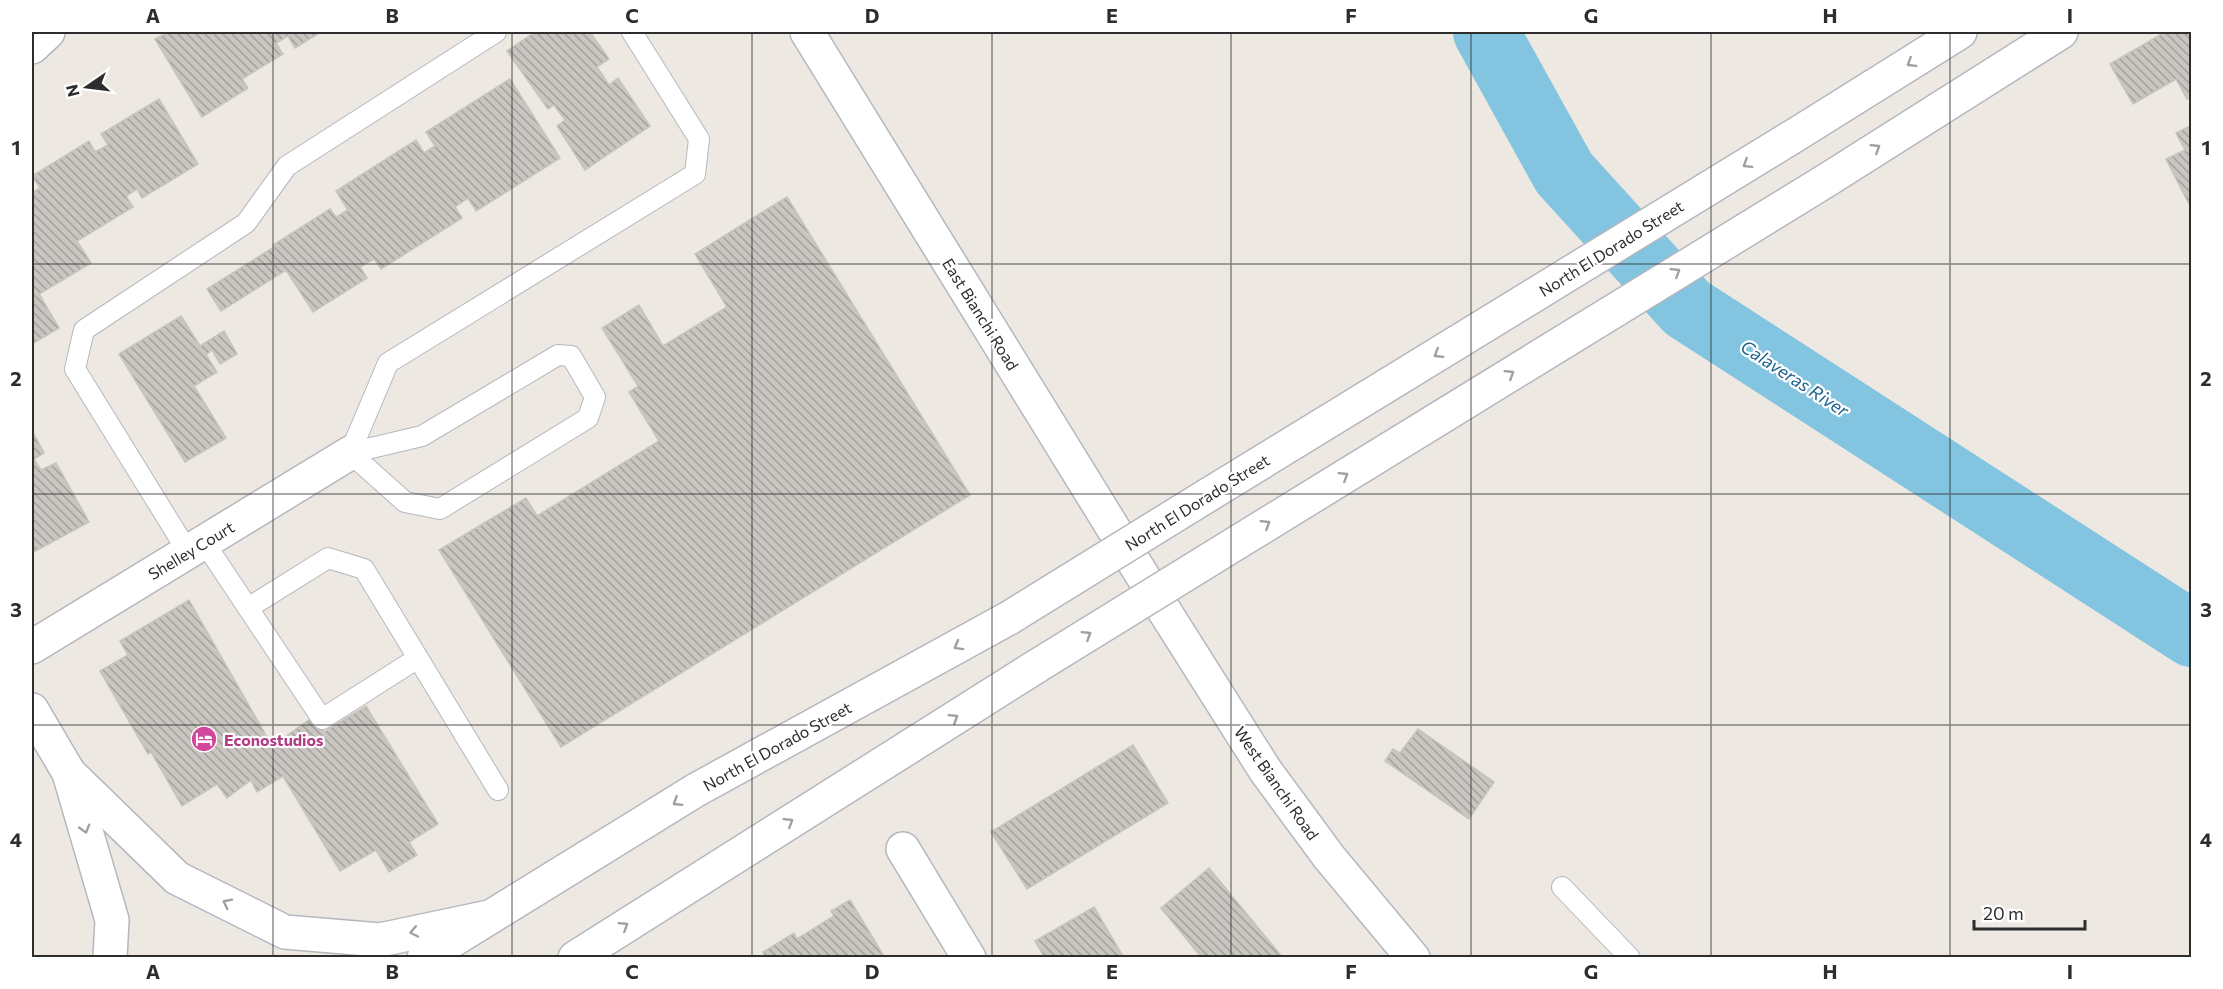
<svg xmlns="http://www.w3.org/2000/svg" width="2223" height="989" viewBox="0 0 2223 989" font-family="Commissioner,sans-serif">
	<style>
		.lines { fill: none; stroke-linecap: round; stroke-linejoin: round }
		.river { stroke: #83c4e0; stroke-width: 66 }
		.building { fill: url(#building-back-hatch); stroke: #c8c4bb; stroke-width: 1.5 }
		.service-casing { stroke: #b5b7bf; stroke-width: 22 }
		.minor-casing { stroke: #b5b7bf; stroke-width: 36 }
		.tertiary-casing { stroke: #b5b7bf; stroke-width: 36 }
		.secondary-casing { stroke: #b5b7bf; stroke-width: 36 }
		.service { stroke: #fff; stroke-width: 20 }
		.minor { stroke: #fff; stroke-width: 33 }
		.tertiary { stroke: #fff; stroke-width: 33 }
		.secondary { stroke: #fff; stroke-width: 33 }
		.secondary-bridge-casing { stroke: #b5b7bf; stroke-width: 36; stroke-linecap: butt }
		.secondary-bridge { stroke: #fff; stroke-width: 33 }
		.oneway { stroke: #a0a0a0 }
		.grid { fill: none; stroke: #2d2d2d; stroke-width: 1.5; stroke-opacity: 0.55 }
		.labels { text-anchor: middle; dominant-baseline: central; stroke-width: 4.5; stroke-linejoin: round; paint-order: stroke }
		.street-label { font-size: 16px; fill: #2d2d2d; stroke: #fff }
		.hotel-label { font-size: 16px; font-weight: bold; fill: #b23c85; stroke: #fff; text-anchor: start }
		.water-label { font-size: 18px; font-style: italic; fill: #1f658f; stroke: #fff }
		.neatline { fill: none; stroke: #2d2d2d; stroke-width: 2 }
		.grid-label { font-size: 20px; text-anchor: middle; font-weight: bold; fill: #2d2d2d }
	</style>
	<defs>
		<pattern id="building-back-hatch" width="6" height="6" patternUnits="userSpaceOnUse" patternTransform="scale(1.5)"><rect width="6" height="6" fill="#c9c5c0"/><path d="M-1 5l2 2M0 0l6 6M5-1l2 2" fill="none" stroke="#a4a09c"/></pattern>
	</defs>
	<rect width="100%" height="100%" fill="#ede9e2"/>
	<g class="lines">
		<polyline class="river" points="1486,32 1564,173 1687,308 2192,634"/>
	</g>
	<g class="building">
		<polygon points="169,32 321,32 295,48 288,36 276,43 283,54 242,79 248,88 202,117 155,39"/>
		<polygon points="535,32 590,32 609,59 597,67 609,85 618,78 650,126 585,170 557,126 565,120 554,105 548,109 507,51"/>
		<polygon points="2165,32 2192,32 2192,97 2187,99 2176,79 2133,104 2110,64"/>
		<polygon points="510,79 560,158 476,211 468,198 455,207 462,218 381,269 374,259 360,267 367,278 313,312 286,270 221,311 207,289 274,247 273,245 330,209 336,217 348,210 336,191 416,140 424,153 435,146 426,132"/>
		<polygon points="159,99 198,164 142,198 137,189 126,196 133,207 77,241 91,263 39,294 59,328 32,344 32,193 40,188 32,176 89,141 95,152 108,145 101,134"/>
		<polygon points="2192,125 2192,210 2166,159 2185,150 2176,133"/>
		<polygon points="787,197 970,495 561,747 439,550 526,498 537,516 659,441 629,392 638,386 602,328 639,305 663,346 727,307 695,254"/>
		<polygon points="181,316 200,346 224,331 237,354 220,364 212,350 206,355 217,372 194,386 226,438 185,462 119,354"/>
		<polygon points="32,430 44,453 34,459 41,470 56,463 89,522 32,553"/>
		<polygon points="189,600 272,746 313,717 324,732 366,706 438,824 409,842 417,855 389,872 376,850 340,871 283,776 257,792 251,780 227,798 217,784 182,806 151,752 148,754 100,671 128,655 120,641"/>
		<polygon points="1418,729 1494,782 1469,819 1385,761 1393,749 1400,753"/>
		<polygon points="1133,745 1168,803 1027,889 991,832"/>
		<polygon points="1209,868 1283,958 1202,958 1161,908"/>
		<polygon points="850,900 885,958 765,958 763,952 794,933 797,939 834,916 831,911"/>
		<polygon points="1094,907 1124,958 1045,958 1035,941"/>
	</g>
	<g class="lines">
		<g class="service-casing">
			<g id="service">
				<polygon points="558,355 571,356 595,397 588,418 440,509 405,502 350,453 422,436"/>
				<polyline points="350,453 388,363 695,174 699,139 632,32"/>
				<polyline points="204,542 322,719 418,658"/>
				<polyline points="188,552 75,369 84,330 246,223 287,166 496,32"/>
				<polyline points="248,608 328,558 364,569 498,790"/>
				<polyline points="1562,887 1630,958"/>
			</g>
		</g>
		<g class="minor-casing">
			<g id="minor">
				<polyline points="32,647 350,453"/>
				<polyline points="903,849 969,958"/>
			</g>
		</g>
		<g class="tertiary-casing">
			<g id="tertiary">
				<polyline points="807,32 1155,596 1265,770 1329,857 1413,958"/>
				<polyline points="32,47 48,32"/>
				<polyline points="32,710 69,773 112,920 110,958"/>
				<polyline points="69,773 177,878 285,932 380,940 489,917"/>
			</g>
		</g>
		<g class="secondary-casing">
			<g id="secondary">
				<polyline points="1208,495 1797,134 1960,32"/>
				<polyline points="1238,542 1827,180 2061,32"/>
				<polyline points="424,958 696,790 1009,618"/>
				<polyline points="575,958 1037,666"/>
			</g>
		</g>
		<use href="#service" class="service"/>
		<use href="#minor" class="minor"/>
		<use href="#tertiary" class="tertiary"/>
		<use href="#secondary" class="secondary"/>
		<g class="secondary-bridge-casing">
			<g id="secondary-bridge">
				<polyline points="1009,618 1208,495"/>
				<polyline points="1037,666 1238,542"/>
			</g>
		</g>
		<use href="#secondary-bridge" class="secondary-bridge"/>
	</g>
	<defs><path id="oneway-chevron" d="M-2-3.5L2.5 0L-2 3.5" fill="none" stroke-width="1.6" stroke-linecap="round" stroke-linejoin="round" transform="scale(1.5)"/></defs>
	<g class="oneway">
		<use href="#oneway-chevron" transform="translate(1911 63) rotate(148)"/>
		<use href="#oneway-chevron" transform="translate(1876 148) rotate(-32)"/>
		<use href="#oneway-chevron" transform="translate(1747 164) rotate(148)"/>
		<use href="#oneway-chevron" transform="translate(1676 272) rotate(-32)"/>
		<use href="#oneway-chevron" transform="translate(1438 354) rotate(148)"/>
		<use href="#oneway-chevron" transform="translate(1510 374) rotate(-32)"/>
		<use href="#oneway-chevron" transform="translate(1344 476) rotate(-32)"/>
		<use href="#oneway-chevron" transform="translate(1266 524) rotate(-32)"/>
		<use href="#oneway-chevron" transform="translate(1087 635) rotate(-32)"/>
		<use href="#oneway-chevron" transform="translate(958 646) rotate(151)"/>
		<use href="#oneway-chevron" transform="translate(954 718) rotate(-32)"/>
		<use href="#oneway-chevron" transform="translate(677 802) rotate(148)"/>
		<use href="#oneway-chevron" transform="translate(789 822) rotate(-32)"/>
		<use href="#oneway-chevron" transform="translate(85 829) rotate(74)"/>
		<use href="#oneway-chevron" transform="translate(227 903) rotate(-153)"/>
		<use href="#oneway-chevron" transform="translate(624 926) rotate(-32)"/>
		<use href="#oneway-chevron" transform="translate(414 932) rotate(168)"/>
	</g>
	<path class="grid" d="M 273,32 L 273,958M 512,32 L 512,958M 752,32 L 752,958M 992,32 L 992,958M 1231,32 L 1231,958M 1471,32 L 1471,958M 1711,32 L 1711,958M 1950,32 L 1950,958M 32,264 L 2192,264M 32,494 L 2192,494M 32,725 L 2192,725"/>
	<defs>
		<g id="hotel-disc" transform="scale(1.35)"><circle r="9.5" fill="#d1479c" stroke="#fff"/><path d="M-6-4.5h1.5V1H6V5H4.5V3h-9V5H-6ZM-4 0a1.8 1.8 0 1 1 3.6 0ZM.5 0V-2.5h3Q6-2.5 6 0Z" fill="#fff"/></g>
	</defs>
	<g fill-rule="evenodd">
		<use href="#hotel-disc" x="204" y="739"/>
	</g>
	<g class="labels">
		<g class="street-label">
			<text transform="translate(1611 248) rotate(-32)">North El Dorado Street</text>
			<text transform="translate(981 314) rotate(58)">East Bianchi Road</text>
			<text transform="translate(1197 502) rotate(-32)">North El Dorado Street</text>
			<text transform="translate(191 550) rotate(-31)">Shelley Court</text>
			<text transform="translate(777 746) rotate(-29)">North El Dorado Street</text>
			<text transform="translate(1277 783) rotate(55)">West Bianchi Road</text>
		</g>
		<g class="hotel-label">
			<text x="224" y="739">Econostudios</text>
		</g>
		<g class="water-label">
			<text transform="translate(1795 378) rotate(33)">Calaveras River</text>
		</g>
	</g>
	<rect width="2223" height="989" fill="none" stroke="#ffffff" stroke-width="66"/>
	<g transform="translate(87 87) rotate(256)" stroke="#ffffff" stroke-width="4.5" paint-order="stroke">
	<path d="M0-4.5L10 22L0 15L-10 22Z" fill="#2d2d2d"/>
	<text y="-9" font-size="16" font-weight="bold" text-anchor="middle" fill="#2d2d2d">N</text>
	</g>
	<path d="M1974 920v9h111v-9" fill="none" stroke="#2d2d2d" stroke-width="3"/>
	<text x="1983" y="920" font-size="18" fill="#2d2d2d" stroke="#ffffff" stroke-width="4.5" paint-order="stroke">20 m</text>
	<rect x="33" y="33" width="2157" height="923" class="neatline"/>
	<g class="grid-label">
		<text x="153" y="23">A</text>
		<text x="392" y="23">B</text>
		<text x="632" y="23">C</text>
		<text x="872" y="23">D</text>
		<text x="1112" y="23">E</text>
		<text x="1351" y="23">F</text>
		<text x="1591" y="23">G</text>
		<text x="1830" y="23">H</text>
		<text x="2070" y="23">I</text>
		<text x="16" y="155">1</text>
		<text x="2206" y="155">1</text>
		<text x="16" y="386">2</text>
		<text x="2206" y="386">2</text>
		<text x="16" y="617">3</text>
		<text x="2206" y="617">3</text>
		<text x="16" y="847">4</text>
		<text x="2206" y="847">4</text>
		<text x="153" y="979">A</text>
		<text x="392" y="979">B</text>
		<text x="632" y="979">C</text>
		<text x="872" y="979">D</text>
		<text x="1112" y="979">E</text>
		<text x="1351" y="979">F</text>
		<text x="1591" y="979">G</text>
		<text x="1830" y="979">H</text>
		<text x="2070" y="979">I</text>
	</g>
</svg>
